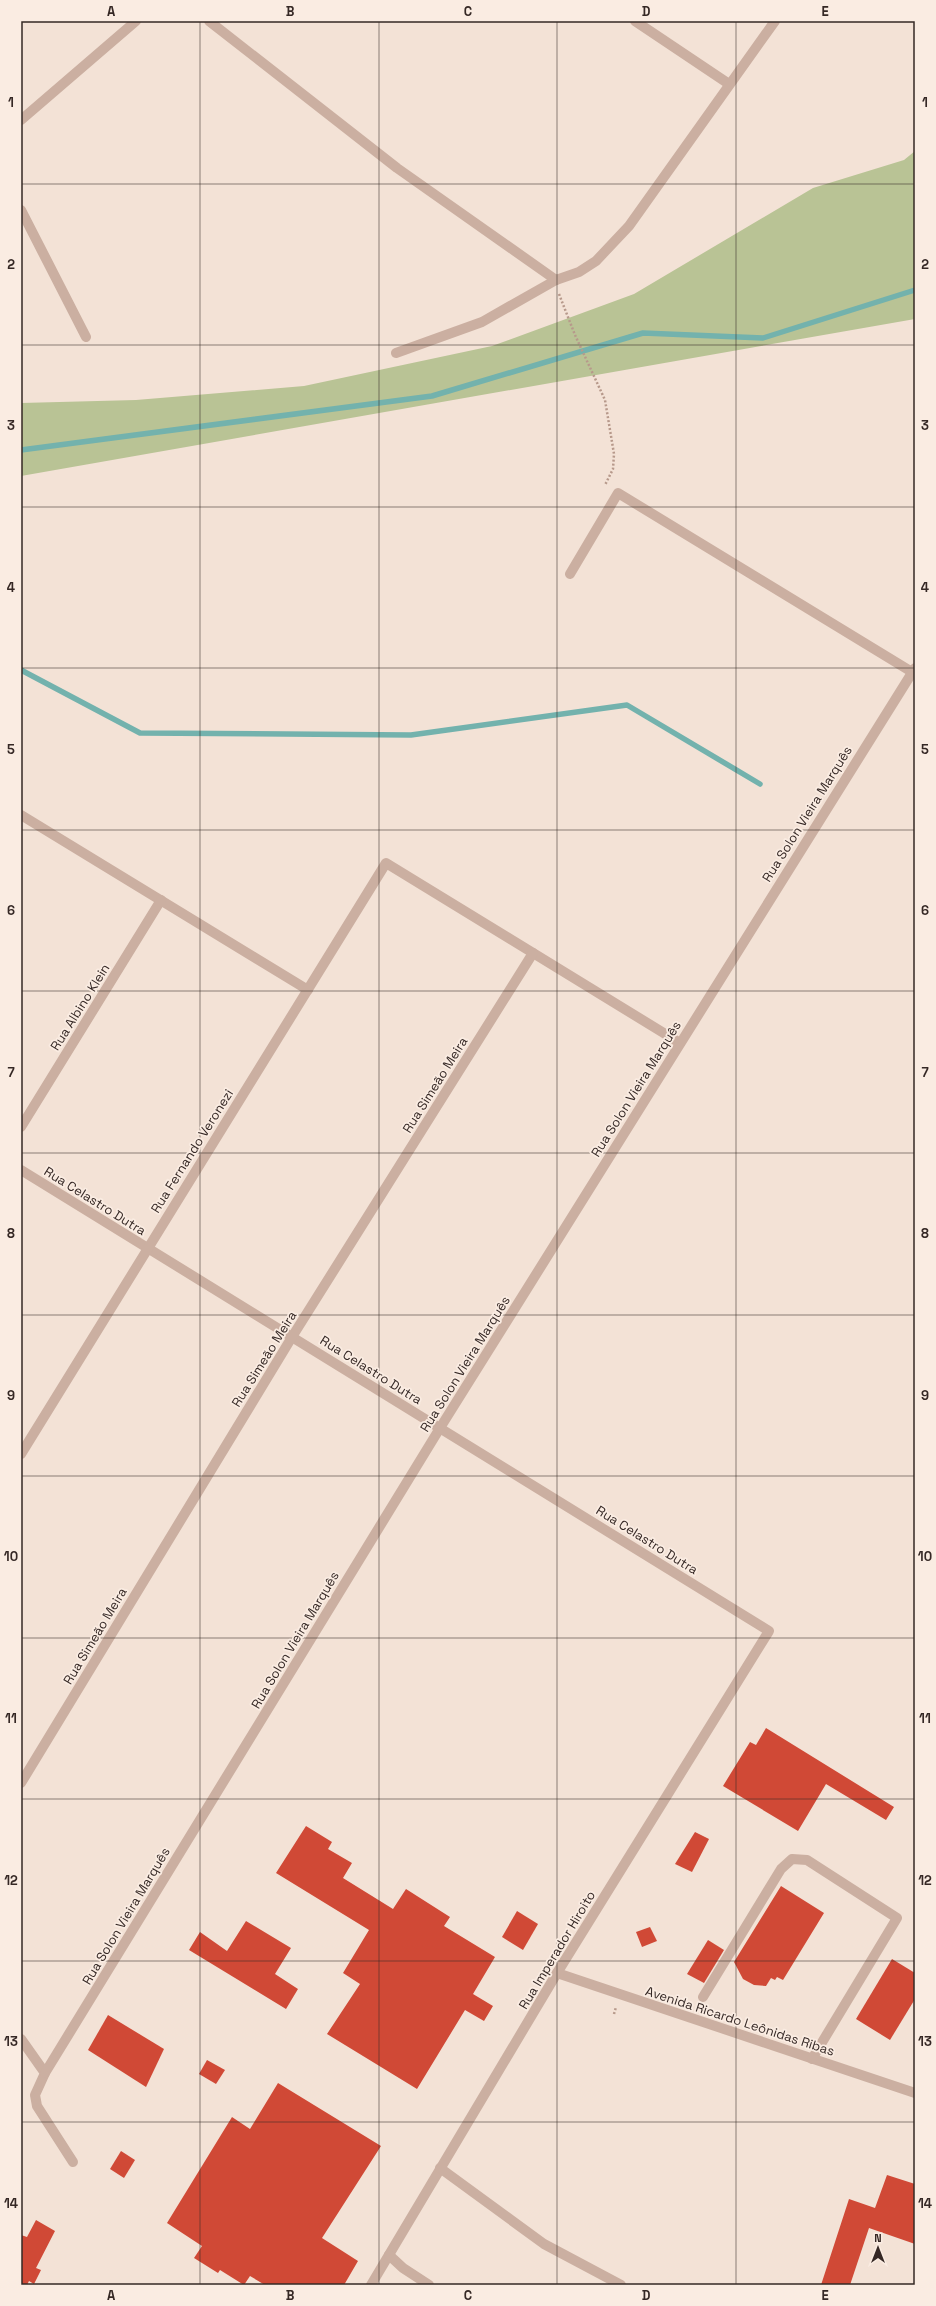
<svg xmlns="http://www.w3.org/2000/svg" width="936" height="2306" viewBox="0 0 936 2306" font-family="'Space Grotesk',sans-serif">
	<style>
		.green { fill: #b9c395 }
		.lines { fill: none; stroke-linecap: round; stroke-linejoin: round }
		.stream { stroke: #73b2ad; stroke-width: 5.5 }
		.building { fill: #d04936 }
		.path { stroke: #b7998b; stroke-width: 2.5; stroke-dasharray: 2 2; stroke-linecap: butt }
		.minor { stroke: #cbafa1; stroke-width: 10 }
		.grid { fill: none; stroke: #352825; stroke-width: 1; stroke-opacity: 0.55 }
		.labels { text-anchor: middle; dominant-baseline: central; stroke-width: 3.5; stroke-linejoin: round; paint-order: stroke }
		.street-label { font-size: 13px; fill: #352825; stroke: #faece2 }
		.neatline { fill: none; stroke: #352825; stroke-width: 1.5 }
		.grid-label { font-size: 13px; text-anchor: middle; font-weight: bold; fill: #352825 }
	</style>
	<rect width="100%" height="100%" fill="#f3e2d6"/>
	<polygon class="green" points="915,151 915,319 21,476 21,403 136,400 304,386 492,346 634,294 813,188 904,160"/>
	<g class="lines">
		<g class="stream">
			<polyline points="21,450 432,396 643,333 763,338 915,290"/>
			<polyline points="21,670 140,733 411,735 627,705 760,784"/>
		</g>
	</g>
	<g class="building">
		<polygon points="766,1728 894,1807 886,1820 826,1784 798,1831 723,1786 750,1742 756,1745"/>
		<polygon points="306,1826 332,1842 328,1849 352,1863 343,1878 393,1909 406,1889 450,1917 444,1926 495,1957 473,1994 493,2006 484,2021 465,2010 417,2089 327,2034 360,1984 343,1973 369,1930 276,1873"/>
		<polygon points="695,1832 709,1839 692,1872 675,1864"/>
		<polygon points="781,1886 824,1913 783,1980 777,1977 775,1980 771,1978 766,1986 754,1985 743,1979 734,1962"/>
		<polygon points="517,1911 538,1924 523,1950 502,1937"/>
		<polygon points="246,1921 291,1948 275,1974 298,1989 286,2009 189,1950 200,1932 227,1951"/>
		<polygon points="650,1927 657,1941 642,1947 636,1932"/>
		<polygon points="708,1940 724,1950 704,1983 687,1974"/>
		<polygon points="892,1959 915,1973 915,1999 890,2040 856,2019"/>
		<polygon points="108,2015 164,2049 146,2087 88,2050"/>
		<polygon points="207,2060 225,2070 216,2084 199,2074"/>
		<polygon points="278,2083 381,2146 322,2238 358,2261 344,2285 265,2285 250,2276 244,2285 220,2270 218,2273 194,2258 202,2246 167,2223 232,2117 250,2129"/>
		<polygon points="121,2151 135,2160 124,2178 110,2169"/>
		<polygon points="887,2175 915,2184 915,2244 869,2228 850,2285 821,2285 849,2199 875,2208"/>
		<polygon points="36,2220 55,2231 36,2268 41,2270 34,2284 29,2281 27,2285 21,2285 21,2235 27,2237"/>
	</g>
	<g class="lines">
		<g class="path">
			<polyline points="559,294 575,335 605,400 614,454 613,469 605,485"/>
			<polyline points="614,2014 616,2007"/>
		</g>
		<g class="minor">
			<polyline points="209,21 397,168 556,280"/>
			<polyline points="635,21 729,84"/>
			<polyline points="21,120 136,21"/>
			<polyline points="21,210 86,337"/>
			<polyline points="396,353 482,322 556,280 579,272 596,261 629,226 775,21"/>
			<polyline points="570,574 618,493 912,672"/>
			<polyline points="21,815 308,990"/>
			<polyline points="21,1127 161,900"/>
			<polyline points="21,1170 769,1631 557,1973 371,2285"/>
			<polyline points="21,1454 386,863 680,1043"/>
			<polyline points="21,1783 292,1337 533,953"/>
			<polyline points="557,1973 915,2093"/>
			<polyline points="703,1997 781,1869 792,1859 807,1860 897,1918 812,2059"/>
			<polyline points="21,2039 45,2073 35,2095 37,2106 73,2162"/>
			<polyline points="45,2073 440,1428 915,668"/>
			<polyline points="440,2168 544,2244 621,2285"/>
			<polyline points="389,2255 403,2268 429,2285"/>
		</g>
	</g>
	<path class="grid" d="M 200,21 L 200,2285M 379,21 L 379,2285M 557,21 L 557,2285M 736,21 L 736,2285M 21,184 L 915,184M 21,345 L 915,345M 21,507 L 915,507M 21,668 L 915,668M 21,830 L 915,830M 21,991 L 915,991M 21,1153 L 915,1153M 21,1315 L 915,1315M 21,1476 L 915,1476M 21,1638 L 915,1638M 21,1799 L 915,1799M 21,1961 L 915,1961M 21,2122 L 915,2122"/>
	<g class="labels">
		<g class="street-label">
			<text transform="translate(807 814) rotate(-58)">Rua Solon Vieira Marquês</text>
			<text transform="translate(80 1007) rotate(-58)">Rua Albino Klein</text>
			<text transform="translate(435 1085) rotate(-58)">Rua Simeão Meira</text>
			<text transform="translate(636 1089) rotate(-58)">Rua Solon Vieira Marquês</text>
			<text transform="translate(192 1151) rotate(-58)">Rua Fernando Veronezi</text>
			<text transform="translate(95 1201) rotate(32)">Rua Celastro Dutra</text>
			<text transform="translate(264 1359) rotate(-58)">Rua Simeão Meira</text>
			<text transform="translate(465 1364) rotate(-58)">Rua Solon Vieira Marquês</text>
			<text transform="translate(371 1370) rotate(32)">Rua Celastro Dutra</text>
			<text transform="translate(647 1540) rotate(32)">Rua Celastro Dutra</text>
			<text transform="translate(95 1636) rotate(-59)">Rua Simeão Meira</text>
			<text transform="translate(295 1640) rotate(-59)">Rua Solon Vieira Marquês</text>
			<text transform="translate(126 1916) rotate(-59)">Rua Solon Vieira Marquês</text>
			<text transform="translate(557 1950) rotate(-59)">Rua Imperador Hiroito</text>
			<text transform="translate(740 2021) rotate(18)">Avenida Ricardo Leônidas Ribas</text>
		</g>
	</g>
	<rect width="936" height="2306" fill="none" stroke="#faece2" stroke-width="44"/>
	<g transform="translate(878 2248)" stroke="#faece2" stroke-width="3" paint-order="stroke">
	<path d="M0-3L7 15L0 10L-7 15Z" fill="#352825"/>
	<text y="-6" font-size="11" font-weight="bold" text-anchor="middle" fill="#352825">N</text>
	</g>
	<rect x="22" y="22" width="892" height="2262" class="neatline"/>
	<g class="grid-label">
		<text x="111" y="16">A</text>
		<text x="290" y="16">B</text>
		<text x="468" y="16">C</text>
		<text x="646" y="16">D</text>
		<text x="825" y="16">E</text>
		<text x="11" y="107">1</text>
		<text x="925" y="107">1</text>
		<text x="11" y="269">2</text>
		<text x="925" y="269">2</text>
		<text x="11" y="430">3</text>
		<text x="925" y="430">3</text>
		<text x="11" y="592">4</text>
		<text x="925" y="592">4</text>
		<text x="11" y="754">5</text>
		<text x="925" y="754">5</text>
		<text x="11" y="915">6</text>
		<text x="925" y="915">6</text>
		<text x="11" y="1077">7</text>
		<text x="925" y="1077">7</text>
		<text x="11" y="1238">8</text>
		<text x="925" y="1238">8</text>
		<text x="11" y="1400">9</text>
		<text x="925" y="1400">9</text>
		<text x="11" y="1561">10</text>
		<text x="925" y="1561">10</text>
		<text x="11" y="1723">11</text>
		<text x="925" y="1723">11</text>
		<text x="11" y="1885">12</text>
		<text x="925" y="1885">12</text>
		<text x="11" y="2046">13</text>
		<text x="925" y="2046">13</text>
		<text x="11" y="2208">14</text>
		<text x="925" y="2208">14</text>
		<text x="111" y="2300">A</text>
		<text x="290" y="2300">B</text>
		<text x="468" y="2300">C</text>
		<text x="646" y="2300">D</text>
		<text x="825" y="2300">E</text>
	</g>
</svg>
